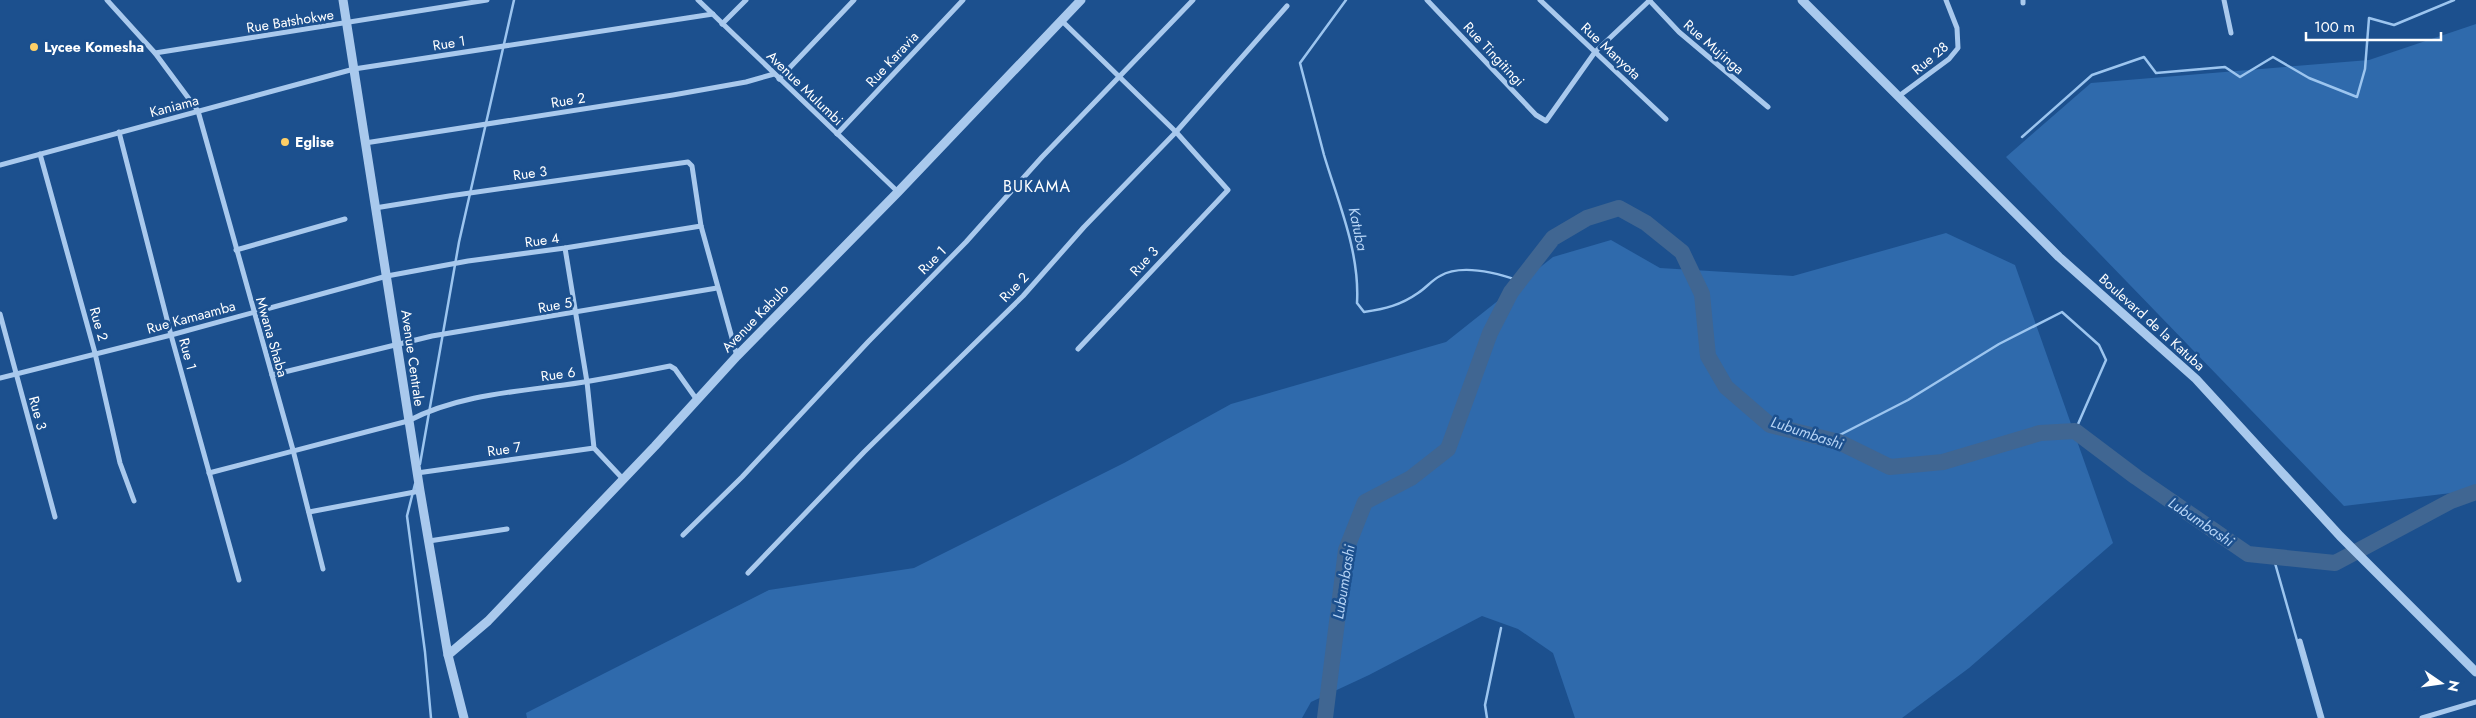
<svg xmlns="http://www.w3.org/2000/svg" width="2476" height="718" viewBox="0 0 2476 718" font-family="Jost,sans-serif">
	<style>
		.green { fill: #2f6aac }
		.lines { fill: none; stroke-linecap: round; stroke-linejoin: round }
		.stream { stroke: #9cc5ef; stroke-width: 2.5 }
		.river { stroke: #406692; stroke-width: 16 }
		.minor { stroke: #a9c9ed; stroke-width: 5 }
		.tertiary { stroke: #a9c9ed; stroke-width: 9 }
		.poi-dot { fill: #fecf66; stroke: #1c508e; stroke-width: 2 }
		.labels { text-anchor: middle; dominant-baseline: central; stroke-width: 5; stroke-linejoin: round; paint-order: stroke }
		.street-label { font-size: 14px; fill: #fff; stroke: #1c508e }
		.poi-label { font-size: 14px; font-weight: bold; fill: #fff; stroke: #1c508e; text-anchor: start }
		.water-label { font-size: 15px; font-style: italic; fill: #b5d3f5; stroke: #1c508e }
		.quarter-label { font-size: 16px; letter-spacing: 1px; fill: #fff; stroke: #1c508e }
	</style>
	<rect width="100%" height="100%" fill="#1c508e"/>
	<g class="green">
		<polygon points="2476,24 2476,490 2344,506 2006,157 2091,83 2369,60"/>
		<polygon points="1946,233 2015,265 2113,543 1969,668 1902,718 1575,718 1553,653 1518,629 1482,616 1369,675 1311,702 1302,718 527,718 526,713 769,590 914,568 1124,463 1231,404 1446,342 1553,257 1611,240 1660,268 1793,276"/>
	</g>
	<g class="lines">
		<g class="stream">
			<path d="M 1346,0 L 1300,63 C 1308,93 1316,124 1324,155 C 1338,202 1360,252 1357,303 L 1364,312 C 1385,309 1401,305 1418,293 C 1426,288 1432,280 1440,276 C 1462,263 1497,273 1520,281"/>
			<polyline points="2022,137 2092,75 2144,57 2156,73 2225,67 2240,77 2273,57 2309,78 2357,97 2365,69 2369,18 2394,25 2454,0"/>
			<polyline points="1830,440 1908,400 1999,344 2062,312 2099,345 2106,360 2075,431"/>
			<polyline points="420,464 459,242 514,0"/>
			<polyline points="415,484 407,516 425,652 431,718"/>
			<polyline points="2273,556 2319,718"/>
			<polyline points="1487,718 1485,705 1501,628"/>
		</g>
		<polyline class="river" points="1325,718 1346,550 1365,502 1411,478 1448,449 1490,333 1511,292 1553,238 1587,218 1619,208 1646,223 1682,252 1702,294 1708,356 1726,387 1770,425 1839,442 1890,467 1943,462 2040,433 2075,431 2136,477 2248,554 2335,563 2451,501 2476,492"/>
		<g class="minor">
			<polyline points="107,0 155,53 198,111 293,450 323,569"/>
			<polyline points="698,0 898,192"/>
			<polyline points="1427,0 1536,115 1546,121 1595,52 1650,0"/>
			<polyline points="1540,0 1666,119"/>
			<polyline points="1649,0 1679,32 1768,107"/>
			<polyline points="2023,0 2023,3"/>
			<polyline points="2224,0 2231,33"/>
			<polyline points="1061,20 1176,132 1228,190 1078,349"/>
			<polyline points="722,24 746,0"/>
			<polyline points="155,53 487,0"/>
			<polyline points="779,79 854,0"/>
			<polyline points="1899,96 1949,59 1958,48 1957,28 1946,0"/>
			<polyline points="119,132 171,335 239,580"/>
			<polyline points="837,134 963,0"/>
			<polyline points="365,143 673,95 746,82 774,74"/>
			<polyline points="40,154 95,353 120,463 134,501"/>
			<polyline points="0,165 354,69 713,14"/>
			<polyline points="375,208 449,196 688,162 692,166 701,226 737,356"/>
			<polyline points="565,248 587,382 594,448 623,479"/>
			<polyline points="236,250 345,219"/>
			<polyline points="0,314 55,517"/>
			<polyline points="272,375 432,336 717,288"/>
			<polyline points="0,378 171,335 387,276 468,261 565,248 701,226"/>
			<path d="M 209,473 L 408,421 C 456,396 511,392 564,385 C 600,380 635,373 670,366 L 675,369 L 697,400"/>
			<polyline points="417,473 594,448"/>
			<polyline points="309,512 420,491"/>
			<polyline points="683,535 742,477 868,342 966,242 1042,157 1193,0"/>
			<polyline points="429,541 507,529"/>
			<polyline points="748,573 864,452 1023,296 1084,227 1176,132 1287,6"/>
			<polyline points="2300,641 2322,718"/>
			<polyline points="2422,718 2476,702"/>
		</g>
		<g class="tertiary">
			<polyline points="343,0 420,491 448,655 464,718"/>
			<polyline points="1802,0 2059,257 2196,379 2340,536 2476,672"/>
			<polyline points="448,655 488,621 655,446 737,356 898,192 1081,0"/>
		</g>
	</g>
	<g class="poi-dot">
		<circle cx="34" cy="47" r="5"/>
		<circle cx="285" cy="142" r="5"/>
	</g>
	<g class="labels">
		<g class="street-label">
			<text transform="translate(290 21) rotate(-9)">Rue Batshokwe</text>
			<text transform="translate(449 43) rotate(-9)">Rue 1</text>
			<text transform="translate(1714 47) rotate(41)">Rue Mujinga</text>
			<text transform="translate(1611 51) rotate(43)">Rue Manyota</text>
			<text transform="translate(1494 54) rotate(47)">Rue Tingitingi</text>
			<text transform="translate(1930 58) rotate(-40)">Rue 28</text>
			<text transform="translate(892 59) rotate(-47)">Rue Karavia</text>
			<text transform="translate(805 88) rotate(44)">Avenue Mulumbi</text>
			<text transform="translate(568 100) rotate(-9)">Rue 2</text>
			<text transform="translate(174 106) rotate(-15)">Kaniama</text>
			<text transform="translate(530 173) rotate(-8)">Rue 3</text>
			<text transform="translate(542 240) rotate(-8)">Rue 4</text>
			<text transform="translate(932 260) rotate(-45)">Rue 1</text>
			<text transform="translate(1144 261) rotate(-47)">Rue 3</text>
			<text transform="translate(1014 287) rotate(-46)">Rue 2</text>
			<text transform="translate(555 305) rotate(-10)">Rue 5</text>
			<text transform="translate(191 317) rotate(-15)">Rue Kamaamba</text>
			<text transform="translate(755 318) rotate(-46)">Avenue Kabulo</text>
			<text transform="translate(2152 322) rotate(42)">Boulevard de la Katuba</text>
			<text transform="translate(99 324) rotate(74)">Rue 2</text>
			<text transform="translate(272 337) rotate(74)">Mwana Shaba</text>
			<text transform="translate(188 354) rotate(75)">Rue 1</text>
			<text transform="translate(413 358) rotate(82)">Avenue Centrale</text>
			<text transform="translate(558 374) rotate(-8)">Rue 6</text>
			<text transform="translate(38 413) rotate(75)">Rue 3</text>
			<text transform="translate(504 449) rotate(-8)">Rue 7</text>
		</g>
		<g class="poi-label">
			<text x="44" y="47">Lycee Komesha</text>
			<text x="295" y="142">Eglise</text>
		</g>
		<g class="water-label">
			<text transform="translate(1358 229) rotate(78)">Katuba</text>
			<text transform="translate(1807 433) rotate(18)">Lubumbashi</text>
			<text transform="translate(2201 522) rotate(34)">Lubumbashi</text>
			<text transform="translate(1344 582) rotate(-81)">Lubumbashi</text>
		</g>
		<g class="quarter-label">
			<text x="1037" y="186">BUKAMA</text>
		</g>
	</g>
	<g transform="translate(2441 683) rotate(103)" stroke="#1c508e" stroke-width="4" paint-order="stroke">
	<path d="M0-4L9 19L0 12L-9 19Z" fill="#ffffff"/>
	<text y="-8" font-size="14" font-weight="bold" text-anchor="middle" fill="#ffffff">N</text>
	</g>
	<path d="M2306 32v8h135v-8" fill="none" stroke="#ffffff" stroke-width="2.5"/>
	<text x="2314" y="32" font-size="15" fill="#ffffff" stroke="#1c508e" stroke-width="4" paint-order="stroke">100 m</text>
</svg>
